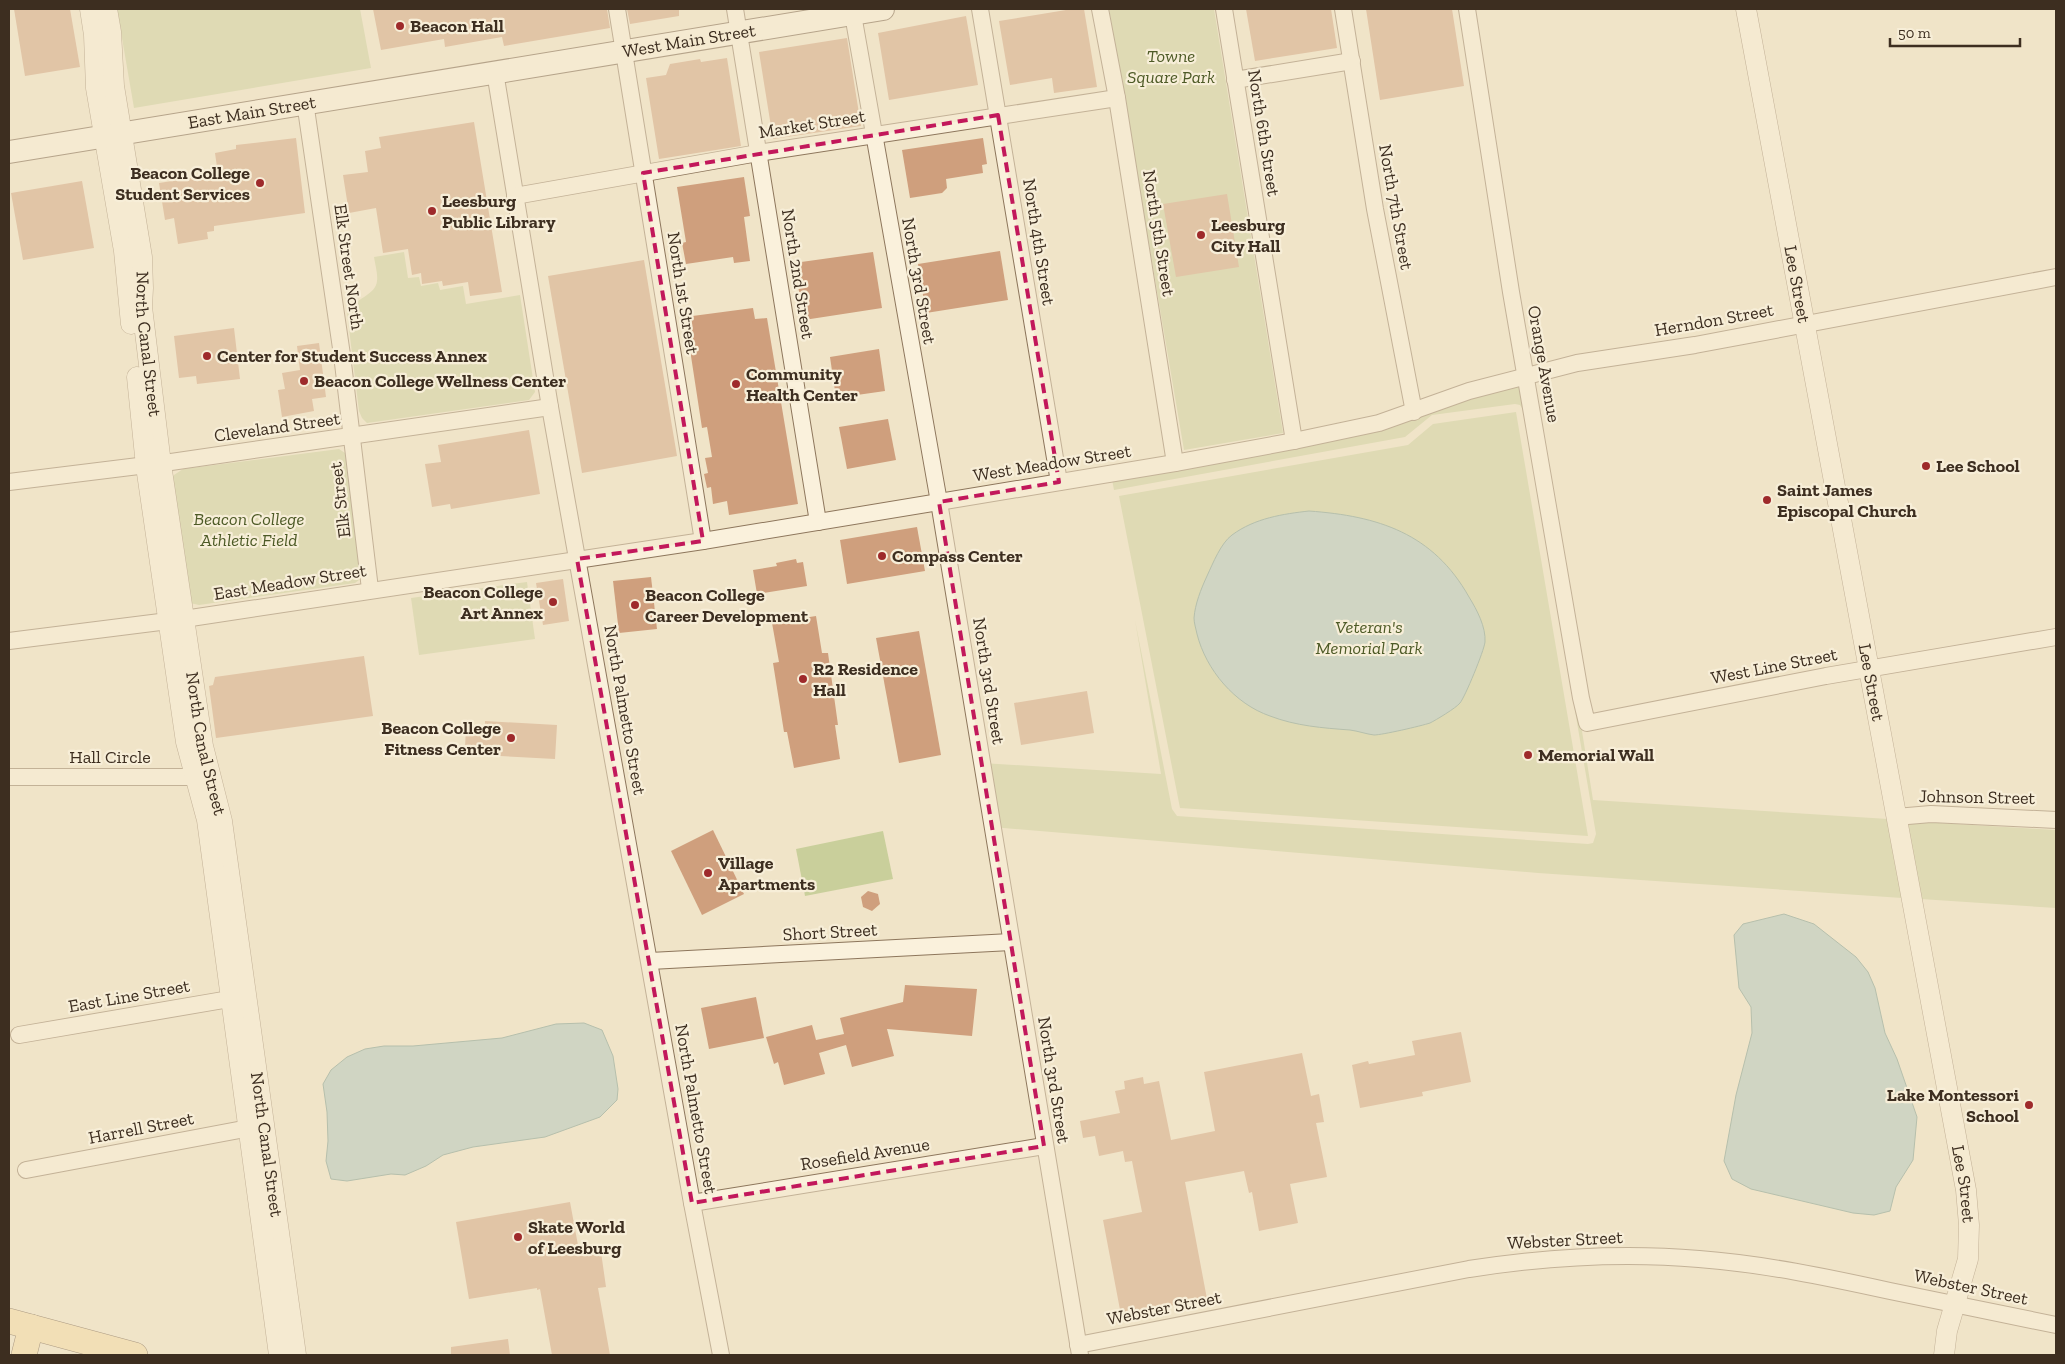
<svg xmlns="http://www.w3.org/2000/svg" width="2065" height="1364" viewBox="0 0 2065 1364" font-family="'Zilla Slab',serif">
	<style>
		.green { fill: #c9cf9b }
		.water { fill: #a9c4bc; stroke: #6f938a }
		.building { fill: #cf9f7d }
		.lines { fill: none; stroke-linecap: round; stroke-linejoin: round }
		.minor-casing { stroke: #8d765c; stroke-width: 18 }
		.tertiary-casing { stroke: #8d765c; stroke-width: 21 }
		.secondary-casing { stroke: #6f573f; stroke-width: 24 }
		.primary-casing { stroke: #5b4430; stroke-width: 26 }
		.minor { stroke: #faf1dc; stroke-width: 16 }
		.tertiary { stroke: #faf1dc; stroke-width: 20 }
		.secondary { stroke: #faf1dc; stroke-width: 22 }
		.primary { stroke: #f3d9a0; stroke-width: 25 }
		.marked { fill: none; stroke: #c2185b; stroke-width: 4; stroke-dasharray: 10 6; stroke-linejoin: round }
		.poi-dot { fill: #9e2a2b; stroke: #f7eed8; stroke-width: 2 }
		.labels { text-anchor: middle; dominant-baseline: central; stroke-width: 4.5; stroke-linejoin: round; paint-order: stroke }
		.poi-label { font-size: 18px; font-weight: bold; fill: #3d2e20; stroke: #f7eed8; text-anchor: start }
		.street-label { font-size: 18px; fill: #3d2e20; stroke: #f7eed8 }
		.park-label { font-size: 18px; font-style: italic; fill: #4d5a26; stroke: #f7eed8 }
	</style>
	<rect width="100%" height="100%" fill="#f0e4c8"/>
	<g class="green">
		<polygon points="117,9 360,9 371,68 134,108"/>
		<polygon points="1109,9 1214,9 1283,433 1184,450"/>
		<path d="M 404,252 L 408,278 L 419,277 L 421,286 L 438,283 L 440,290 L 463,286 L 466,304 L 520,295 L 535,392 L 529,400 L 367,423 L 362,418 L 359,411 L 347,312 C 354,299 376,295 377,281 C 378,274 375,264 374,257 Z"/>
		<polygon points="1526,380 1593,800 1888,819 1902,898 1538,873 992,827 982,763 1161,774 1135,620 1172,809 1177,816 1588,844 1593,843 1596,834 1524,411 1520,405 1515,404 1432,415 1405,437 1114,490 1111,474 1394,421 1411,401"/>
		<polygon points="1516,412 1588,836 1180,808 1119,496 1408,445 1433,424"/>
		<polygon points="339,449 345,453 348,460 362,573 359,580 355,583 199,605 190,603 170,483 174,475 183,469"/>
		<polygon points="527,582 535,639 419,655 411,598"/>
		<polygon points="1906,821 2056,830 2056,908 1921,899"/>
		<polygon points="883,831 893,879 805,896 796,849"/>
	</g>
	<g class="water">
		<path d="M 1309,511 C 1378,516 1433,533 1469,597 C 1477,610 1486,627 1485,642 C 1484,651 1465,697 1460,703 C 1456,708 1436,720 1430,723 C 1421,726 1382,735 1374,735 C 1366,734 1358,731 1350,730 C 1323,728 1296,726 1270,716 C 1235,704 1206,670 1197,634 C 1196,629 1194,623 1194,618 C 1195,604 1201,589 1207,576 C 1213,563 1221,543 1232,535 C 1255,518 1283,514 1309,511 Z"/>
		<polygon points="1784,914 1814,924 1856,957 1868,972 1875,988 1885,1033 1897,1059 1917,1117 1913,1160 1896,1187 1890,1211 1874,1215 1853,1213 1751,1189 1732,1179 1724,1161 1736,1095 1752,1033 1751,1007 1739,988 1734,935 1743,924"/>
		<polygon points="584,1023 602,1030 613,1056 618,1089 617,1100 600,1117 545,1137 473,1147 443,1155 426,1166 405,1175 391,1174 347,1181 331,1179 326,1161 328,1141 327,1112 323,1084 331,1070 347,1057 365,1049 384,1046 413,1046 502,1038 556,1024"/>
	</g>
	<g class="building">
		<polygon points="14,9 70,9 80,67 25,76"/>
		<polygon points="373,9 607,9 610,28 504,46 502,37 445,47 444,39 381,50"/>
		<polygon points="627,9 679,9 679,16 630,24"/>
		<polygon points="1072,9 1084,9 1097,87 1054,93 1052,78 1010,85 999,21"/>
		<polygon points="1246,9 1331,9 1337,48 1255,61"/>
		<polygon points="1366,9 1452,9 1464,86 1380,100"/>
		<polygon points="966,16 978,85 889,100 878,33"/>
		<polygon points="847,38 861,126 773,139 759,52"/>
		<polygon points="727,58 741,146 659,159 646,78 666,75 670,64 700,59 701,62"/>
		<polygon points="474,122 502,292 470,296 468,282 443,286 442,281 422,284 421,273 412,275 408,249 383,253 376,208 349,213 343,175 368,172 365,151 381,148 379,137"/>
		<polygon points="296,138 305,213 214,226 214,231 207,232 208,239 178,244 174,218 165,220 159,183 218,174 215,153 236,149 236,145"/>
		<polygon points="983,138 987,164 982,165 983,173 946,179 947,188 942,193 910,198 902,150"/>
		<polygon points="744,177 750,216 744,217 750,261 734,263 733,257 686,264 682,243 686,242 677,187"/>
		<polygon points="82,181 94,248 23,260 11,193"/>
		<polygon points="1227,194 1239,267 1176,277 1163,204"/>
		<polygon points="1000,251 1008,300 926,313 918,264"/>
		<polygon points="873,252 882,308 804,320 794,263"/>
		<polygon points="644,260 677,456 582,473 548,276"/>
		<polygon points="753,308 755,319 767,318 798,504 729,515 727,501 713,504 711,487 707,488 704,474 708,473 705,458 712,457 707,427 702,428 685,317"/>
		<polygon points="234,328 240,379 197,384 196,376 179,378 174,336"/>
		<polygon points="319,343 326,397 312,399 314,411 282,417 278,390 285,389 282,373 300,370 297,346"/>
		<polygon points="879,349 885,391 836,398 830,357"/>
		<polygon points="888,419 896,460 847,469 839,427"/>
		<polygon points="529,430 540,494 451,509 450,504 432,507 425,464 441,462 438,445"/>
		<polygon points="917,527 925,571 847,584 840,540"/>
		<polygon points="796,559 797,563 803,562 807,586 757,594 753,570 777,566 776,563"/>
		<polygon points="651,577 657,629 619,633 613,581"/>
		<polygon points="563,579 569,621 543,625 536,583"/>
		<polygon points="816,616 822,653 828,653 838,725 835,725 840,759 794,768 787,732 784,732 773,663 779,662 772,623"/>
		<polygon points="919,631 941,755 899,763 876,638"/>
		<polygon points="364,656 373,716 216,738 209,686 213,685 215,677"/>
		<polygon points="1087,691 1094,733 1021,745 1014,703"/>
		<polygon points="485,721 557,725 555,759 482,755 482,749 465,748 466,727 485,728"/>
		<polygon points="713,830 744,894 702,915 671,851"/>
		<polygon points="868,891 878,894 880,904 872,911 863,907 861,897"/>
		<polygon points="905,985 977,989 972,1036 887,1029 894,1056 852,1067 846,1045 819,1053 825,1074 784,1085 778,1062 774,1064 766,1037 812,1025 816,1040 844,1034 840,1018 903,1002"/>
		<polygon points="756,997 764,1038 709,1049 701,1008"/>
		<polygon points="1461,1032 1471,1082 1422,1092 1423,1096 1360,1108 1352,1065 1368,1061 1369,1064 1415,1055 1412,1041"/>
		<polygon points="1302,1053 1311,1096 1319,1094 1324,1122 1316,1123 1327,1177 1290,1184 1298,1223 1259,1231 1252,1192 1249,1193 1244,1171 1185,1182 1207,1299 1121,1315 1103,1220 1142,1212 1132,1161 1125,1162 1123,1151 1099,1156 1095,1136 1083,1138 1080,1121 1120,1113 1115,1091 1125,1089 1124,1081 1143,1077 1144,1084 1159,1081 1171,1140 1215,1131 1204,1072"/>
		<polygon points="570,1202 580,1256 601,1252 606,1287 598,1288 610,1355 552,1355 540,1289 537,1290 537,1288 469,1299 456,1222"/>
		<polygon points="508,1339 510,1355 451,1355 451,1347"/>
	</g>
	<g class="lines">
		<g class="minor-casing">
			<g id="minor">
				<polyline points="617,9 703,541"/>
				<polyline points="735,9 818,522"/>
				<polyline points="852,9 939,502 1080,1355"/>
				<polyline points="980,9 1059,482"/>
				<polyline points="1100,9 1117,98 1175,463"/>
				<polyline points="1224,9 1294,441"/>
				<polyline points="1343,9 1375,209 1414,412"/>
				<polyline points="1467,9 1511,292 1581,698 1587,723 1826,676 2056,637"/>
				<polyline points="495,72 550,407 692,1203 721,1355"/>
				<polyline points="1235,80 1352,61"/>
				<polyline points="305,102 342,355 370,589"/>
				<polyline points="515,196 758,153 1117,98"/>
				<polyline points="9,482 171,462 550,407"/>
				<polyline points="9,641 184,619 703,541 1175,463 1294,441 1379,423 1469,391 1577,363 1695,345 2056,277"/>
				<polyline points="9,777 206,777"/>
				<polyline points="1896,817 1931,814 2056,820"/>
				<polyline points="650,961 1011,942"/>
				<polyline points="19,1035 241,997"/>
				<polyline points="26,1170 260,1126"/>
				<polyline points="692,1203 1044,1146"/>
				<path d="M 1078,1345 L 1469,1269 C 1546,1257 1622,1252 1699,1259 C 1764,1264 1826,1277 1890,1291 C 1945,1302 2001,1314 2056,1325"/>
			</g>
		</g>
		<g class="tertiary-casing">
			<g id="tertiary">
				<polyline points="90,9 94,35 96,88 124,251 131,324"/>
				<path id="s1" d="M 107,9 L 111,32 L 114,86 L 142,257 L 143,288 L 142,307 L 161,464 L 203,746 L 222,821 L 296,1355"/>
				<path id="s2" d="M 1746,9 L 1966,1190 L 1969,1225 L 1968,1259 L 1947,1331 L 1944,1355"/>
				<polyline points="137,377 146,466 186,742 207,820 279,1355"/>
			</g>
		</g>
		<g class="secondary-casing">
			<g id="secondary">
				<path id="s3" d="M 9,152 L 883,9"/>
			</g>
		</g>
		<g class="primary-casing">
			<g id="primary">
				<polyline points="9,1321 135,1355"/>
				<polyline points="24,1355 31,1327"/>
			</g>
		</g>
		<use href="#minor" class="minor"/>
		<use href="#tertiary" class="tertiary"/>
		<use href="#secondary" class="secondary"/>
		<use href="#primary" class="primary"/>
	</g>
	<path d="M0 0H2065V1364H0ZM 998,115 L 1059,482 L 939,502 L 1044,1146 L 692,1203 L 577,559 L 703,541 L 643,173 Z" fill="#f0e4c8" fill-opacity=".55" fill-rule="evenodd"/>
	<path class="marked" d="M 998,115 L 1059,482 L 939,502 L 1044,1146 L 692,1203 L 577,559 L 703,541 L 643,173 Z"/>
	<g class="poi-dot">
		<circle cx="400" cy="26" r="5"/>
		<circle cx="260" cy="183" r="5"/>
		<circle cx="432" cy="211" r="5"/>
		<circle cx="1201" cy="235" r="5"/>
		<circle cx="207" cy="356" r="5"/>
		<circle cx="304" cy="381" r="5"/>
		<circle cx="736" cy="384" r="5"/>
		<circle cx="1926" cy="466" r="5"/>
		<circle cx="1767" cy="500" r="5"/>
		<circle cx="882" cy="556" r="5"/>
		<circle cx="553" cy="602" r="5"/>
		<circle cx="635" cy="605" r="5"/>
		<circle cx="803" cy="679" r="5"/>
		<circle cx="511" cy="738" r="5"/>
		<circle cx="1528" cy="755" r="5"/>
		<circle cx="708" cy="873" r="5"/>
		<circle cx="2029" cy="1105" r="5"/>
		<circle cx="518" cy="1237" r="5"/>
	</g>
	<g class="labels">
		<g class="poi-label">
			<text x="410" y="26">Beacon Hall</text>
			<text x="250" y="173" text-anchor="end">Beacon College<tspan x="250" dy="21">Student Services</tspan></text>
			<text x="442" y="201">Leesburg<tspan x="442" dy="21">Public Library</tspan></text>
			<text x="1211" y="225">Leesburg<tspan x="1211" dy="21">City Hall</tspan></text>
			<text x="217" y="356">Center for Student Success Annex</text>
			<text x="746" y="374">Community<tspan x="746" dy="21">Health Center</tspan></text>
			<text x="314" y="381">Beacon College Wellness Center</text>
			<text x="1936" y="466">Lee School</text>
			<text x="1777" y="490">Saint James<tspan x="1777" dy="21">Episcopal Church</tspan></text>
			<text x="892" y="556">Compass Center</text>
			<text x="543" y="592" text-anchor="end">Beacon College<tspan x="543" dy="21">Art Annex</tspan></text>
			<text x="645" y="595">Beacon College<tspan x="645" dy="21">Career Development</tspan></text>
			<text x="813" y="669">R2 Residence<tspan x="813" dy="21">Hall</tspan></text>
			<text x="501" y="728" text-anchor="end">Beacon College<tspan x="501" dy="21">Fitness Center</tspan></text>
			<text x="1538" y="755">Memorial Wall</text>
			<text x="718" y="863">Village<tspan x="718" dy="21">Apartments</tspan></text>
			<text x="2019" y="1095" text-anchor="end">Lake Montessori<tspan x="2019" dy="21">School</tspan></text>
			<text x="528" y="1227">Skate World<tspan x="528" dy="21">of Leesburg</tspan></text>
		</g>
		<g class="street-label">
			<text stroke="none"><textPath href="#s3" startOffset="689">West Main Street</textPath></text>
			<text stroke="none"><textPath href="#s3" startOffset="246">East Main Street</textPath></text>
			<text transform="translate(812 124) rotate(-9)">Market Street</text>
			<text transform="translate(1264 133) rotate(81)">North 6th Street</text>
			<text transform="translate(1396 207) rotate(80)">North 7th Street</text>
			<text transform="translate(1159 233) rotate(81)">North 5th Street</text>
			<text transform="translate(1039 242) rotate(81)">North 4th Street</text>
			<text transform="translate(349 267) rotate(82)">Elk Street North</text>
			<text transform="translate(798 274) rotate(81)">North 2nd Street</text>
			<text transform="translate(919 281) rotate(80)">North 3rd Street</text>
			<text stroke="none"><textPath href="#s2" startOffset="280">Lee Street</textPath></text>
			<text transform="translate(683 293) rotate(81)">North 1st Street</text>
			<text transform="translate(1714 320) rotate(-10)">Herndon Street</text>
			<text stroke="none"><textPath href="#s1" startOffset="338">North Canal Street</textPath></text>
			<text transform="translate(1544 364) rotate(80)">Orange Avenue</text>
			<text transform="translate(277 427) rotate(-8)">Cleveland Street</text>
			<text transform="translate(1052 463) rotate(-9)">West Meadow Street</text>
			<text transform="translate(340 500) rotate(-97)">Elk Street</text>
			<text transform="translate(290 582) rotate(-9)">East Meadow Street</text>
			<text transform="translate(1774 666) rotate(-11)">West Line Street</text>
			<text transform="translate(989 681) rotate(81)">North 3rd Street</text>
			<text stroke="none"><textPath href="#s2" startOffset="685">Lee Street</textPath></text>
			<text transform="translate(625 710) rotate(80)">North Palmetto Street</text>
			<text stroke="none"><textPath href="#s1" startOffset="742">North Canal Street</textPath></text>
			<text x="110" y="757">Hall Circle</text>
			<text transform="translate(1977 797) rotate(1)">Johnson Street</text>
			<text transform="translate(830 932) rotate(-3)">Short Street</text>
			<text transform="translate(129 996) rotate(-10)">East Line Street</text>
			<text transform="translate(1054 1080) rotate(81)">North 3rd Street</text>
			<text transform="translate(696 1109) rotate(80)">North Palmetto Street</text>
			<text transform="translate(141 1128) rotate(-11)">Harrell Street</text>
			<text stroke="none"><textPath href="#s1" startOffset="1148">North Canal Street</textPath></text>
			<text transform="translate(865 1154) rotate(-9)">Rosefield Avenue</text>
			<text stroke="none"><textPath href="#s2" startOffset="1195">Lee Street</textPath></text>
			<text transform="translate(1565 1240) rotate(-3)">Webster Street</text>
			<text transform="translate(1971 1287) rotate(12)">Webster Street</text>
			<text transform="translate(1164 1308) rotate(-11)">Webster Street</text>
		</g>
		<g class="park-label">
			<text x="1171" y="56">Towne<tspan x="1171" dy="21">Square Park</tspan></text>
			<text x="249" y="519">Beacon College<tspan x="249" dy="21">Athletic Field</tspan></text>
			<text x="1369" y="627">Veteran's<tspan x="1369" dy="21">Memorial Park</tspan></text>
		</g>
	</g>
	<rect width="2065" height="1364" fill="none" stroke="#3d2e20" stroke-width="20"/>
	<path d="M1890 38v8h130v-8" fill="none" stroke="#3d2e20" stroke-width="2.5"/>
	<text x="1898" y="38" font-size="15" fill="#3d2e20" stroke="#f7eed8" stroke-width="4" paint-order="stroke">50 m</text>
</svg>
